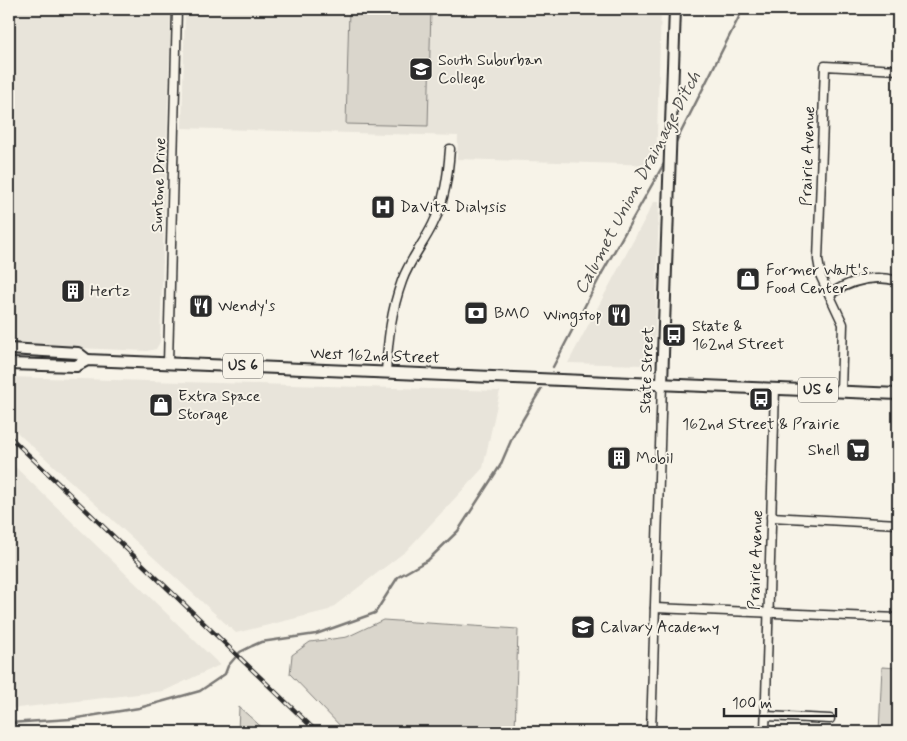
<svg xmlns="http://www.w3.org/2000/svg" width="907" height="741" viewBox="0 0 907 741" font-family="Mynerve,sans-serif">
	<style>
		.built { fill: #e8e4da }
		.green { fill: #dad6cc; stroke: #82807c }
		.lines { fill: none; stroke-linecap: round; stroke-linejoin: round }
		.stream { stroke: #7a7874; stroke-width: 2.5 }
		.minor-casing { stroke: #2b2b2b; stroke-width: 11 }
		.major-casing { stroke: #2b2b2b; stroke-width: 14 }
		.minor { stroke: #f7f3e8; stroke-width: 8 }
		.major { stroke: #f7f3e8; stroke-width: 10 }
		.rail-casing { stroke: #2b2b2b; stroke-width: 4.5 }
		.rail { stroke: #f7f3e8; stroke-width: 2.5; stroke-dasharray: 8; stroke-linecap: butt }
		.labels { text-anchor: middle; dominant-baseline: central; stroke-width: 4; stroke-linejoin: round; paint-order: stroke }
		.shield { fill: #f7f3e8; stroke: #686764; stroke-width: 1 }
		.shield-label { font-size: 15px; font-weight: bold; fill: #2b2b2b }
		.poi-label { font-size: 16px; fill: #2b2b2b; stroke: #f7f3e8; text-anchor: start }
		.street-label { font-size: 16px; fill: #2b2b2b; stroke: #f7f3e8 }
		.water-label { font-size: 18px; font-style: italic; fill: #53524f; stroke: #f7f3e8 }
	</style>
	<rect width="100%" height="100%" fill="#f7f3e8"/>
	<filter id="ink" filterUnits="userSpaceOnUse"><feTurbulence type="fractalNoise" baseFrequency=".02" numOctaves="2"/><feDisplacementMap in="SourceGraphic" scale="10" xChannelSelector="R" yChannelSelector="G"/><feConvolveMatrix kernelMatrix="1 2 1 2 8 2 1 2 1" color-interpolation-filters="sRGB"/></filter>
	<g filter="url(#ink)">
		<g class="built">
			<polygon points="9,9 171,9 160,342 156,349 147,351 9,345"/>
			<polygon points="185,9 661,9 656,165 457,159 458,136 182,128"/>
			<polygon points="654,202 659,202 655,337 650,360 643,365 568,363"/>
			<polygon points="9,377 500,391 483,468 406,551 329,610 236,633 9,425"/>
			<polygon points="9,461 220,665 164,691 9,709"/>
		</g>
		<g class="green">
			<polygon points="349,9 431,9 428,126 346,124"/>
			<polygon points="383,620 518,629 515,732 346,732 290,674 292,655 310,642 347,637"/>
			<polygon points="882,667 898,668 898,732 879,732"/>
			<polygon points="239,707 267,732 238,732"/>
		</g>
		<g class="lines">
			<g class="stream">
				<polyline points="675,144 743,9"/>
				<polyline points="553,367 602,273 666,160"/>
				<polyline points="9,723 71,719 139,708 200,691 225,674 228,666 240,652 252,646 261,642 316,634 375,613 398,577 428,560 458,531 500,466 513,436 541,389"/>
			</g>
			<g class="minor-casing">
				<g id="minor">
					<path d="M 830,294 C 850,281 874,274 898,281"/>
					<polyline points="168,363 177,9"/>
					<path d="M 386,372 C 388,340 391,311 402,281 C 409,261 424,243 433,224 C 445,200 448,175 450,149"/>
					<polyline points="841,391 843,324 821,277 818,260 825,66 898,70"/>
					<polyline points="771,517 898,524"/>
					<polyline points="655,608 898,618"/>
					<polyline points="766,716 830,719"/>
					<polyline points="651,732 662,383"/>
					<polyline points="765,732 775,388"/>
				</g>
			</g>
			<g class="major-casing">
				<g id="major">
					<polyline points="9,349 78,353 87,360"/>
					<polyline points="9,364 76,366 87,360 898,394"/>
					<polyline points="662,383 675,9"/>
				</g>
			</g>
			<use href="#minor" class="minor"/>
			<use href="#major" class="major"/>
			<g class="rail-casing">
				<polyline id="rail" points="9,436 317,732"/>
			</g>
			<use href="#rail" class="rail"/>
		</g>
	</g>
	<defs>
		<g id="university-square" transform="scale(1.25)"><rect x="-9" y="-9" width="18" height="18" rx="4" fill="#2b2b2b" stroke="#f7f3e8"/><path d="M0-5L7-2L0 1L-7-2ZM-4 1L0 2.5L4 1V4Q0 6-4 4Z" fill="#fff"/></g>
		<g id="hospital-square" transform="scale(1.25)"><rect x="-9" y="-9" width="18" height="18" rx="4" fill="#2b2b2b" stroke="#f7f3e8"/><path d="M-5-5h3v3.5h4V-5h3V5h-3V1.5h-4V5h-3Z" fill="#fff"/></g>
		<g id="shop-square" transform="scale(1.25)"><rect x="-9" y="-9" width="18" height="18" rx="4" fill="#2b2b2b" stroke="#f7f3e8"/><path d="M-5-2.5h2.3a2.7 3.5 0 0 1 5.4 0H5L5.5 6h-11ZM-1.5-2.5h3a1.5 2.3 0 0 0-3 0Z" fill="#fff"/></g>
		<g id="building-square" transform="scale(1.25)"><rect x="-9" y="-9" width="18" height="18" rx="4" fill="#2b2b2b" stroke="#f7f3e8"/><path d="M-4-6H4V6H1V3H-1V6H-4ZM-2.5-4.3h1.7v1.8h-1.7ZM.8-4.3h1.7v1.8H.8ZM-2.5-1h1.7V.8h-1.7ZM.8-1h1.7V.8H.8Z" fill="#fff"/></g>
		<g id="restaurant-square" transform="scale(1.25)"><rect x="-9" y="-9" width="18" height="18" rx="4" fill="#2b2b2b" stroke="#f7f3e8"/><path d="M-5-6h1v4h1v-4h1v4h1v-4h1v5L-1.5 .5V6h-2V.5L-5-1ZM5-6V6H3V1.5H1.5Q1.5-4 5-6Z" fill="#fff"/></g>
		<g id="bank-square" transform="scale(1.25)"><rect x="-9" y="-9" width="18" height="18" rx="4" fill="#2b2b2b" stroke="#f7f3e8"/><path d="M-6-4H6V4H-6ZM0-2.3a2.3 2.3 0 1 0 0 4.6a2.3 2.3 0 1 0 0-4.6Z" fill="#fff"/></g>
		<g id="bus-square" transform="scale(1.25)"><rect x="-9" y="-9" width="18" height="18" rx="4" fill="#2b2b2b" stroke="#f7f3e8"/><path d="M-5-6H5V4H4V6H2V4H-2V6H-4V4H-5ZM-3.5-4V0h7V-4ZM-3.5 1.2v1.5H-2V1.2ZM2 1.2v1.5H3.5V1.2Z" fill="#fff"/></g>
		<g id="supermarket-square" transform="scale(1.25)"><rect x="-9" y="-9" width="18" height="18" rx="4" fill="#2b2b2b" stroke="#f7f3e8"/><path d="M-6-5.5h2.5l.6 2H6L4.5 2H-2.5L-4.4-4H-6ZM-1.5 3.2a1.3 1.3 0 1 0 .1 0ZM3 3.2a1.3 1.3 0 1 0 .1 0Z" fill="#fff"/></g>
		<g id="school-square" transform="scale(1.25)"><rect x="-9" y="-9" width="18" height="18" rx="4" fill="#2b2b2b" stroke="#f7f3e8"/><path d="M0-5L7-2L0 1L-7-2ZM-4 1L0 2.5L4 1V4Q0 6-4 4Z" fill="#fff"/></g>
	</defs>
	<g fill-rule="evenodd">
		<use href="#university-square" x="421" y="69"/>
		<use href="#hospital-square" x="383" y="207"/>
		<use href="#shop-square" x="748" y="279"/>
		<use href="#building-square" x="73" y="291"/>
		<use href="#restaurant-square" x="201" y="306"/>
		<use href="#bank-square" x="476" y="313"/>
		<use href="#restaurant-square" x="619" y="315"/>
		<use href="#bus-square" x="674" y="335"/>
		<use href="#bus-square" x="761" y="399"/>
		<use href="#shop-square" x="161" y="405"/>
		<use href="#supermarket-square" x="858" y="450"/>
		<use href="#building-square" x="619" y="458"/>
		<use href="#school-square" x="583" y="627"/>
	</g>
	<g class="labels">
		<g class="shield">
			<rect x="223" y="353.5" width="40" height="25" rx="4"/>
			<rect x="798" y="377.5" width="40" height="25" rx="4"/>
		</g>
		<g class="shield-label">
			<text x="243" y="366">US 6</text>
			<text x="818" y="390">US 6</text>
		</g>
		<g class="poi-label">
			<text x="438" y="60">South Suburban<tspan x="438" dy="18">College</tspan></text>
			<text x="400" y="207">DaVita Dialysis</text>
			<text x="766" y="270">Former Walt's<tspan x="766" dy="18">Food Center</tspan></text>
			<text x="90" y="291">Hertz</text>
			<text x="218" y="306">Wendy's</text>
			<text x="494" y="313">BMO</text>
			<text x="602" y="315" text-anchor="end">Wingstop</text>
			<text x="692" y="326">State &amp;<tspan x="692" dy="18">162nd Street</tspan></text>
			<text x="178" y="396">Extra Space<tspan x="178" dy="18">Storage</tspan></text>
			<text x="761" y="424" text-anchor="middle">162nd Street &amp; Prairie</text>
			<text x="840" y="450" text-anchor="end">Shell</text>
			<text x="636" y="458">Mobil</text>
			<text x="600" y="627">Calvary Academy</text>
		</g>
		<g class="street-label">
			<text transform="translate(808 156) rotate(-88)">Prairie Avenue</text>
			<text transform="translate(159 185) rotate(-88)">Suntone Drive</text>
			<text transform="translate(375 356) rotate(2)">West 162nd Street</text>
			<text transform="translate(647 370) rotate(-88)">State Street</text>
			<text transform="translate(756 560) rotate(-88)">Prairie Avenue</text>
		</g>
		<g class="water-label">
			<text transform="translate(638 183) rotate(-62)">Calumet Union Drainage Ditch</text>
		</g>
	</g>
	<rect width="907" height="741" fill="none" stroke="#f7f3e8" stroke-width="30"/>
	<rect x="15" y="15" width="877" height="711" fill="none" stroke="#2b2b2b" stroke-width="2" filter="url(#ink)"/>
	<path d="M724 708v8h112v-8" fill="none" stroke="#2b2b2b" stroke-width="2.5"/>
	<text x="732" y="708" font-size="15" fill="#2b2b2b" stroke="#f7f3e8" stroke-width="4" paint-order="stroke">100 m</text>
</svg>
